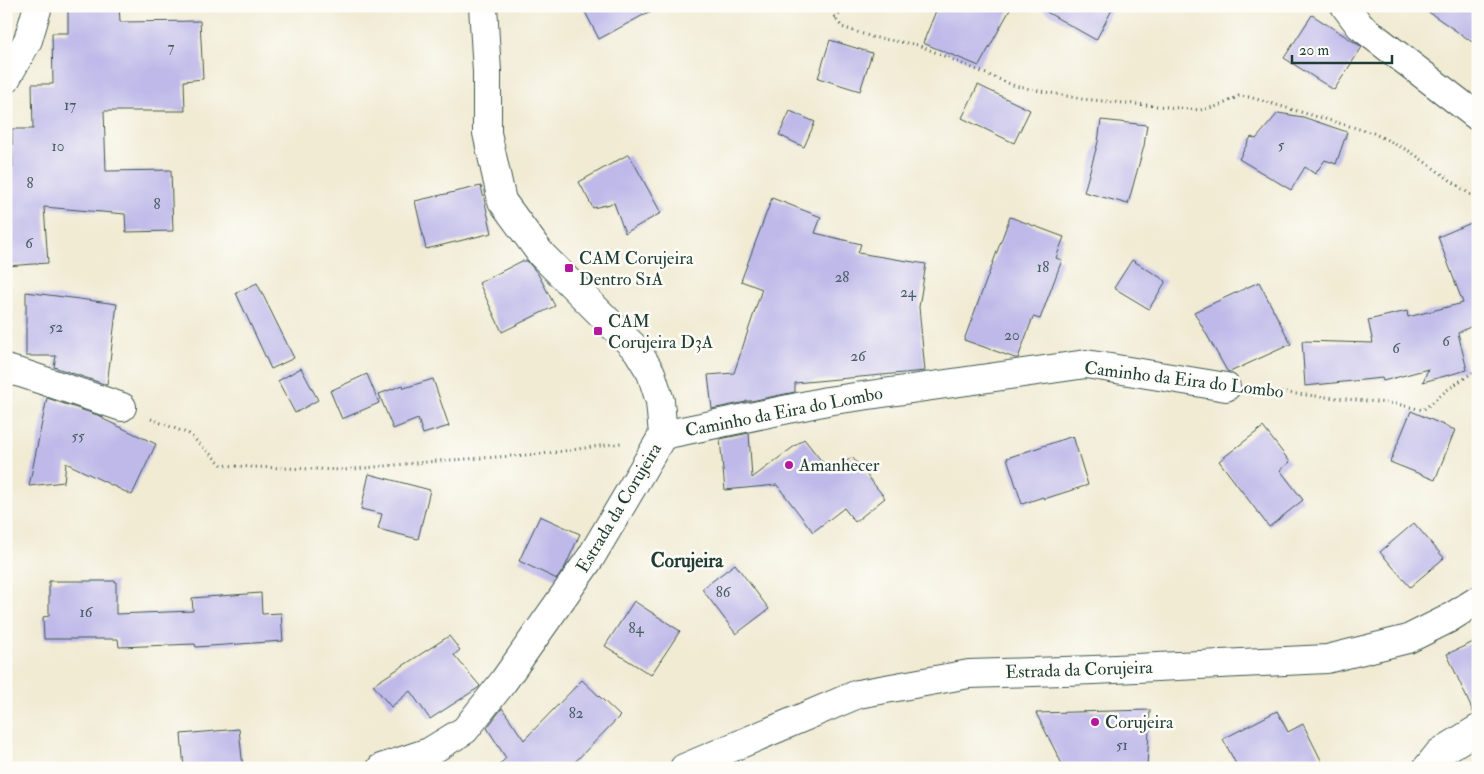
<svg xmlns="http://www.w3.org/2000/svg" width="1484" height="774" viewBox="0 0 1484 774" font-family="'IM FELL Double Pica',serif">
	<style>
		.building { fill: #bfb9e9 }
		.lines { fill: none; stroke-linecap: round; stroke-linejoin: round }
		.minor-casing { stroke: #3e574c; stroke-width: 30 }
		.path { stroke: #3e574c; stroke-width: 3; stroke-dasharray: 1 4; stroke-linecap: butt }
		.minor { stroke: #fff; stroke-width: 28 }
		.poi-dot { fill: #b5179e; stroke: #fdfcf7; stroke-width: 2 }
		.labels { text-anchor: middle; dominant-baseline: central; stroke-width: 5; stroke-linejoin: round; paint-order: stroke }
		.number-label { font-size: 15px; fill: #475c61 }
		.poi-label { font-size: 18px; fill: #1f3d34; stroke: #fdfcf7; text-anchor: start }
		.street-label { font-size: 18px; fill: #1f3d34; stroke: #fdfcf7 }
		.neighbourhood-label { font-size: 19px; font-weight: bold; fill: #1f3d34; stroke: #fdfcf7 }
	</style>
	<rect width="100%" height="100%" fill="#fdfcf7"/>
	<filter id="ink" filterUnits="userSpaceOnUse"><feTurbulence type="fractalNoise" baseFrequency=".02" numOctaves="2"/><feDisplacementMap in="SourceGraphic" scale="10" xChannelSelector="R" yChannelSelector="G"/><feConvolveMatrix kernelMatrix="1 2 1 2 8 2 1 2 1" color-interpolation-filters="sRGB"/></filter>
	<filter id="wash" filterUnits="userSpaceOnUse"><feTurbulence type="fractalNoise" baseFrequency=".0096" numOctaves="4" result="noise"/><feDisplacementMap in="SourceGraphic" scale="20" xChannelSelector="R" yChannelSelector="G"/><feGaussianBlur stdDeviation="1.12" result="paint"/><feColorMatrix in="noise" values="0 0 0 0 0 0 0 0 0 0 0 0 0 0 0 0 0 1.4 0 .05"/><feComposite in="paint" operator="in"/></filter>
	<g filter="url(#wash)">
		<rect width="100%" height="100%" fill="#f1ebd4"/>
		<g id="blocks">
			<g class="building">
				<polygon points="68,6 119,6 120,22 200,21 203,79 184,81 185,111 104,111 106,171 171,170 173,231 126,232 125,214 44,207 48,263 6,266 6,167 13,167 12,129 33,129 32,84 53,84 52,33 68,33"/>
				<polygon points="582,6 660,6 599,39"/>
				<polygon points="938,6 1012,6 979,66 923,43"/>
				<polygon points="1036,6 1114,6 1096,40"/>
				<polygon points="1420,6 1478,6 1478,46"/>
				<polygon points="1312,15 1362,47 1334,90 1284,58"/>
				<polygon points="830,40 872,53 860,91 818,78"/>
				<polygon points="978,85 1030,110 1014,143 962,118"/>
				<polygon points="790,111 815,122 804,147 779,135"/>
				<polygon points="1278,113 1303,117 1347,132 1336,164 1325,160 1315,174 1305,167 1291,190 1239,159 1251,137 1256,139"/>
				<polygon points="1101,120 1147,125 1144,146 1128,204 1084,192 1098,142"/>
				<polygon points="629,154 661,213 625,233 614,203 593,208 579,182"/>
				<polygon points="481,186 492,233 426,249 415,201"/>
				<polygon points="772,198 821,217 815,233 861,244 858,253 926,264 919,307 925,371 795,383 795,392 751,401 746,401 746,402 712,409 708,375 734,373 762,289 741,281"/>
				<polygon points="1010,217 1064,237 1056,258 1062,260 1040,319 1033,317 1018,358 1015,358 964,340"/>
				<polygon points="1478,220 1478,334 1475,335 1472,326 1458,333 1467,370 1423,382 1428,369 1383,381 1382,378 1305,386 1302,341 1373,343 1368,320 1407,311 1408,317 1463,303 1438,237"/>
				<polygon points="1132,260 1166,281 1149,309 1114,288"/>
				<polygon points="522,261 527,261 538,274 555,306 502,332 479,283"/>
				<polygon points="1259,282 1291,344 1230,372 1227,371 1194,312"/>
				<polygon points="257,283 294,358 271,369 236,293"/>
				<polygon points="26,292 117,304 107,385 54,367 56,356 26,356"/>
				<polygon points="301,368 318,400 295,413 278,381"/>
				<polygon points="367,374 379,403 342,419 330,391"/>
				<polygon points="433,379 449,426 423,434 418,419 393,429 379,394 403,385 404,388"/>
				<polygon points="47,398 103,417 103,419 156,444 132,495 66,463 64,482 29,486"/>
				<polygon points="1411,411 1455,430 1435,480 1390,462"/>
				<polygon points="1263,427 1290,462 1280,470 1303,500 1269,527 1219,461"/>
				<polygon points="749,433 752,478 804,439 831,473 852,457 885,498 855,522 844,508 813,532 777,485 725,490 720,439"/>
				<polygon points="1073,436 1088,485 1044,499 1043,497 1022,504 1007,458"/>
				<polygon points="369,474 430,490 418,539 378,529 382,514 361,509"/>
				<polygon points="540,516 580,534 565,567 557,579 519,561"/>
				<polygon points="1414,523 1444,558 1410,587 1380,552"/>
				<polygon points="735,564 769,609 736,634 702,589"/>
				<polygon points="49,581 116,581 116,614 193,611 192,598 261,593 262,614 281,613 283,641 196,647 195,644 119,647 118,639 44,639 43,617 49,616"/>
				<polygon points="634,601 680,631 651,675 605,646"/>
				<polygon points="449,636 460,650 454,655 480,686 478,688 430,719 410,691 391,707 373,685"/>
				<polygon points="1478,640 1478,713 1474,714 1447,654"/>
				<polygon points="582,680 620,716 569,768 496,768 506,758 487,728 502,708 524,740"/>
				<polygon points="1150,710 1147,768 1064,768 1036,713"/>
				<polygon points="1277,711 1288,732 1303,724 1325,768 1238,768 1223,739"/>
				<polygon points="239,729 243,768 184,768 181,734"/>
			</g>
		</g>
	</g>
	<g filter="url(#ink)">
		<use href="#blocks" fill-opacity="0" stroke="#3e574c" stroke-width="1"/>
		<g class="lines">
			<g class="minor-casing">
				<g id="minor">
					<polyline points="1345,6 1360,26 1478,117"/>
					<polyline points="6,79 28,40 38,6"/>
					<polyline points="6,369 24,374 122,407"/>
					<polyline points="663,435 827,401 1086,364 1226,387"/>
					<polyline points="381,768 429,752 465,730 503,682 591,557 663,435 660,401 651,373 637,350 541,254 502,201 487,133 487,72 483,6"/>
					<polyline points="684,768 858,694 969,674 1094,670 1327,659 1408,639 1448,619 1478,600"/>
					<polyline points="1427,768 1439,753 1478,729"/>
				</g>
			</g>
			<g class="path">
				<polyline points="832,6 835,18 842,27 872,37 918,45 1015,86 1082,99 1200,110 1219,106 1239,96 1249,97 1373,133 1411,152 1478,200"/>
				<polyline points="835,18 851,6"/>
				<polyline points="1256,390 1397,404 1423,410 1447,390 1478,369"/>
				<polyline points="151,419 189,434 222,465 252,467 344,470 437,461 542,454 621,443"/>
			</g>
			<use href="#minor" class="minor"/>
		</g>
	</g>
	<g class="poi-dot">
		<rect x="564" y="263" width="10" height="10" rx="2.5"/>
		<rect x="593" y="326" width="10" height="10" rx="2.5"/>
		<circle cx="789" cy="465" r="5"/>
		<circle cx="1095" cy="722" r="5"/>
	</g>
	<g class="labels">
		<g class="number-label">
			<text x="171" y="47">7</text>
			<text x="70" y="105">17</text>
			<text x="1281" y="145">5</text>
			<text x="58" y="146">10</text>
			<text x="30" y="183">8</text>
			<text x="157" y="204">8</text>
			<text x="29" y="243">6</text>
			<text x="1043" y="267">18</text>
			<text x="842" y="277">28</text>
			<text x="908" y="292">24</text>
			<text x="56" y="327">52</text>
			<text x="1012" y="335">20</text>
			<text x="1446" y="341">6</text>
			<text x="1396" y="348">6</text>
			<text x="858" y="356">26</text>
			<text x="78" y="436">55</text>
			<text x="723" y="592">86</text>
			<text x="86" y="612">16</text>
			<text x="636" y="628">84</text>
			<text x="576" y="713">82</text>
			<text x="1122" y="745">51</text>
		</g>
		<g class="poi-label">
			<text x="579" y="258">CAM Corujeira<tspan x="579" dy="21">Dentro S1A</tspan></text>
			<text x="608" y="321">CAM<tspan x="608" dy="21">Corujeira D3A</tspan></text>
			<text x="799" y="465">Amanhecer</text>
			<text x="1105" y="722">Corujeira</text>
		</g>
		<g class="street-label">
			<text transform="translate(1184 380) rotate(7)">Caminho da Eira do Lombo</text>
			<text transform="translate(784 412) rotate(-11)">Caminho da Eira do Lombo</text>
			<text transform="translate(619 508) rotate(-59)">Estrada da Corujeira</text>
			<text transform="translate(1079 670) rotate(-2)">Estrada da Corujeira</text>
		</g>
		<g class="neighbourhood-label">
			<text x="687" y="561">Corujeira</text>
		</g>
	</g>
	<rect width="1484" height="774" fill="none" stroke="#fdfcf7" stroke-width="25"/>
	<path d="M1292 55v8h100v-8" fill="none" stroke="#1f3d34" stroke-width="2.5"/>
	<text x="1299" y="55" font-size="15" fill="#1f3d34" stroke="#fdfcf7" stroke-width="4" paint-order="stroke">20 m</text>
</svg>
